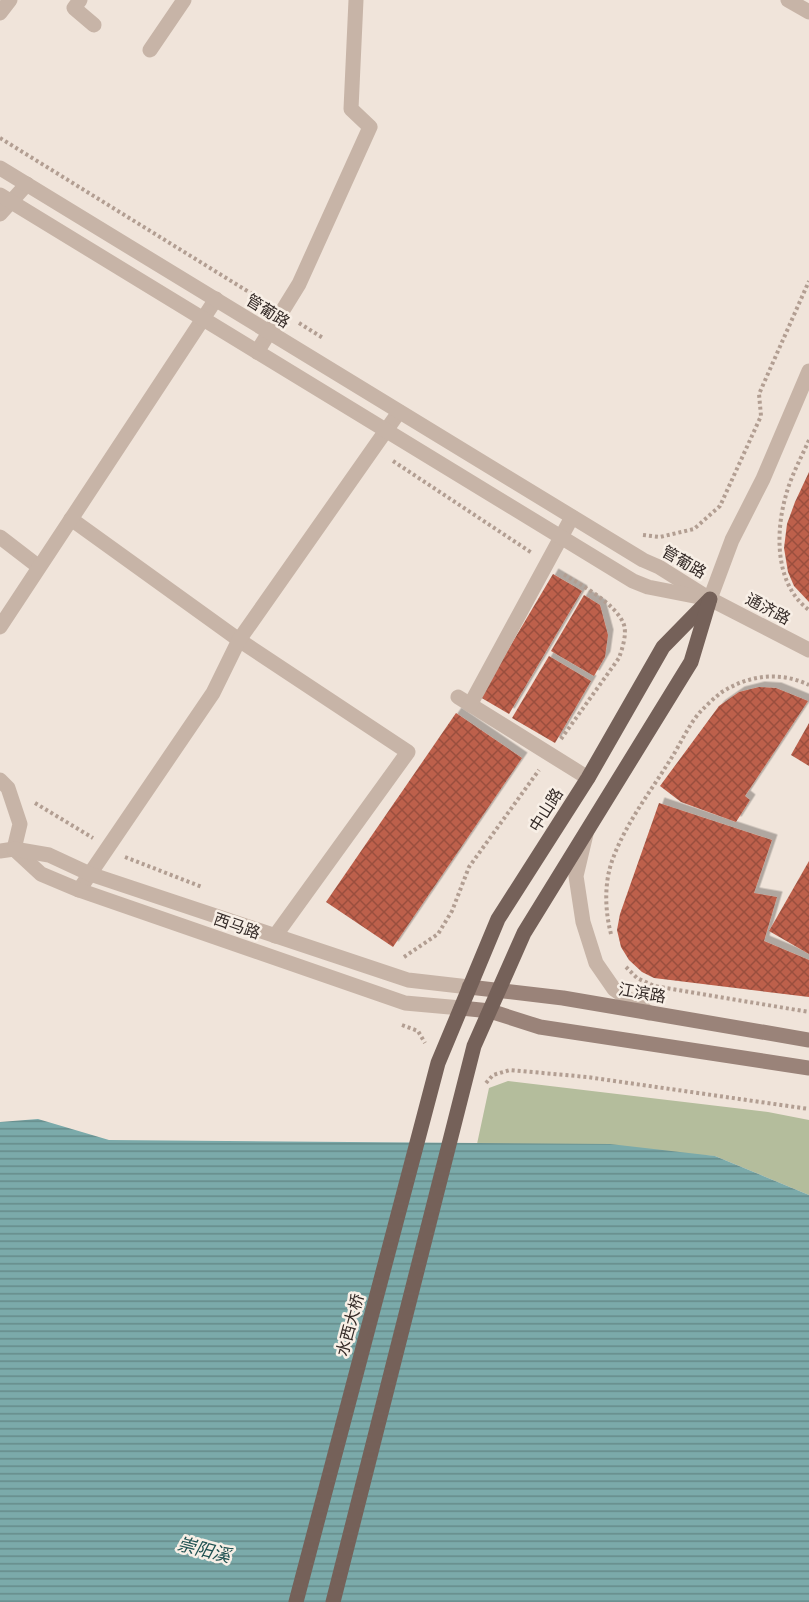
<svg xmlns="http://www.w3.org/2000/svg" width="809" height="1602" viewBox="0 0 809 1602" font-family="Arial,'Noto Sans SC',sans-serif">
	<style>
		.grass { fill: #b4bd9c }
		.water { fill: url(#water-rules) }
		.building { fill: url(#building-cross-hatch); filter: url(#shadow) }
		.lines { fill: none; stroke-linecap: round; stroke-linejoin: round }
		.path { stroke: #b29e92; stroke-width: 4; stroke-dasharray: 3 3; stroke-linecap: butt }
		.service { stroke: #c7b4a7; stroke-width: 15 }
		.minor { stroke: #c7b4a7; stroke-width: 15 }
		.tertiary { stroke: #c7b4a7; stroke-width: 15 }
		.secondary { stroke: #9a8379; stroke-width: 15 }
		.primary { stroke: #756159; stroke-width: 15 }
		.labels { text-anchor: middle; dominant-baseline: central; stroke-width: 5; stroke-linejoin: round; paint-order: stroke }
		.street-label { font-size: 16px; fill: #342a27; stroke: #f8efe6 }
		.water-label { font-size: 18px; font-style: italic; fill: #205252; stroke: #f8efe6 }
	</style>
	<defs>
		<pattern id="water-rules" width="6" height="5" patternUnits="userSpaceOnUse" patternTransform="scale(1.5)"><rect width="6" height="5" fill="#7baaaa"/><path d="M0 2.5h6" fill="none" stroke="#668b8a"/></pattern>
		<pattern id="building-cross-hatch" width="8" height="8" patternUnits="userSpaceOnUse" patternTransform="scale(1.5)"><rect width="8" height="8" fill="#bd604b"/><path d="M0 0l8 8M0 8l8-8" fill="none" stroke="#9a4f3e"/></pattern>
		<filter id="shadow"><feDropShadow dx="5.5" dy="-5.5" stdDeviation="0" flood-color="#0004"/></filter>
	</defs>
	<rect width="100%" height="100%" fill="#f0e4da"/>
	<polygon class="grass" points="508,1081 768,1112 809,1120 809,1195 715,1156 477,1144 489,1088"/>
	<polygon class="water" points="38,1119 109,1140 610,1144 715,1156 809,1195 809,1602 0,1602 0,1122"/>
	<g class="building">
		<polygon points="809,472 809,602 794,586 788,572 784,548 787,524 795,502"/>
		<polygon points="553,574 582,591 509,714 480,697"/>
		<polygon points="584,595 600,605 608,635 605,657 594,676 551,651"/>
		<polygon points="549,656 591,681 555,743 512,718"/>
		<polygon points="759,687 776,688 808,701 745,796 750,800 736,822 681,802 660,786 719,706 739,692"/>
		<polygon points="456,713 522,758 393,947 326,902"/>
		<polygon points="809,723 809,766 791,755"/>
		<polygon points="659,803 772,840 754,893 777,897 764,941 809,960 809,997 654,978 642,972 629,960 621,947 617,930 620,914"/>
		<polygon points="809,861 809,954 769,931"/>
	</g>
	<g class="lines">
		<g class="path">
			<polyline points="0,138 265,302"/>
			<polyline points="299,323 323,338"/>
			<path d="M 809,440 C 801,458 791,476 786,495 C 775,533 775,585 809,610"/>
			<polyline points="393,461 532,553"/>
			<polyline points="643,535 660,537 694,529 720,506 761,416 759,394 809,281"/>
			<path d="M 561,739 L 619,658 C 622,649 627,635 624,625 C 617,604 581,585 563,574"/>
			<polyline points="35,803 93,838"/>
			<polyline points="125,857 202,887"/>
			<path d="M 611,934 C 605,911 604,884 612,861 C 625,824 651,791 672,757 C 681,743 689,724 701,711 C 707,705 715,697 722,692 C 749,675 780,671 809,685"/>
			<polyline points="404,957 438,934 452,911 469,867 539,770"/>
			<polyline points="626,967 637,978 654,986 809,1012"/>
			<polyline points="402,1025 418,1031 425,1043"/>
			<polyline points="486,1083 493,1075 510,1070 587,1077 809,1109"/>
		</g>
		<g class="service">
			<polyline points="80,0 74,8 94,25"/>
			<polyline points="788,0 809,12"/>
			<polyline points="150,50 184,0"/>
			<polyline points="0,214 27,184"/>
			<polyline points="257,352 299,284 370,127 351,109 356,0"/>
			<polyline points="71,519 239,640 408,752 275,936"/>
			<polyline points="0,537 39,567"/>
			<polyline points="0,627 216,299"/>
			<polyline points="458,697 588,778"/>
			<polyline points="470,705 572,517"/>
			<polyline points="0,780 8,788 20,824 14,849"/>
			<polyline points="79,890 213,693 239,640 399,412"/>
		</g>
		<polyline class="minor" points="0,851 14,849"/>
		<g class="tertiary">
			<polyline points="0,13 10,0"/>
			<polyline points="0,168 643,560 659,567 710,599 809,650"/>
			<polyline points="0,195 633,581 648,587 699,597"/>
			<polyline points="710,599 732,540 763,479 809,371"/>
			<polyline points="586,834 576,876 583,922 596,963 614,989 649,1013"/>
			<polyline points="14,849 41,874 79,890 405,1003 461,1008"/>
			<polyline points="14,849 49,855 90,874 408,980 469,987"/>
		</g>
		<g class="secondary">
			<polyline points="469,987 563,998 809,1040"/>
			<polyline points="461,1008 490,1011 540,1027 809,1068"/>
		</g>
		<g class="primary">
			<polyline points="296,1602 438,1063 498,919 588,778 663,647 710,599"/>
			<polyline points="333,1602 474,1046 524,933 691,662 709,602"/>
		</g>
	</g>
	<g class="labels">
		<g class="street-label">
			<text transform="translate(268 311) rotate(32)">管葡路</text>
			<text transform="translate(684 562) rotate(30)">管葡路</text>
			<text transform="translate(768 609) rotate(28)">通济路</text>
			<text transform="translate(546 810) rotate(-58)">中山路</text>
			<text transform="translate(237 926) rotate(19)">西马路</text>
			<text transform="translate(642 993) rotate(10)">江滨路</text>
			<text transform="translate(350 1325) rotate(-75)">水西大桥</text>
		</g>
		<g class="water-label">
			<text transform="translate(204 1550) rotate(14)">崇阳溪</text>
		</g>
	</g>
</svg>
